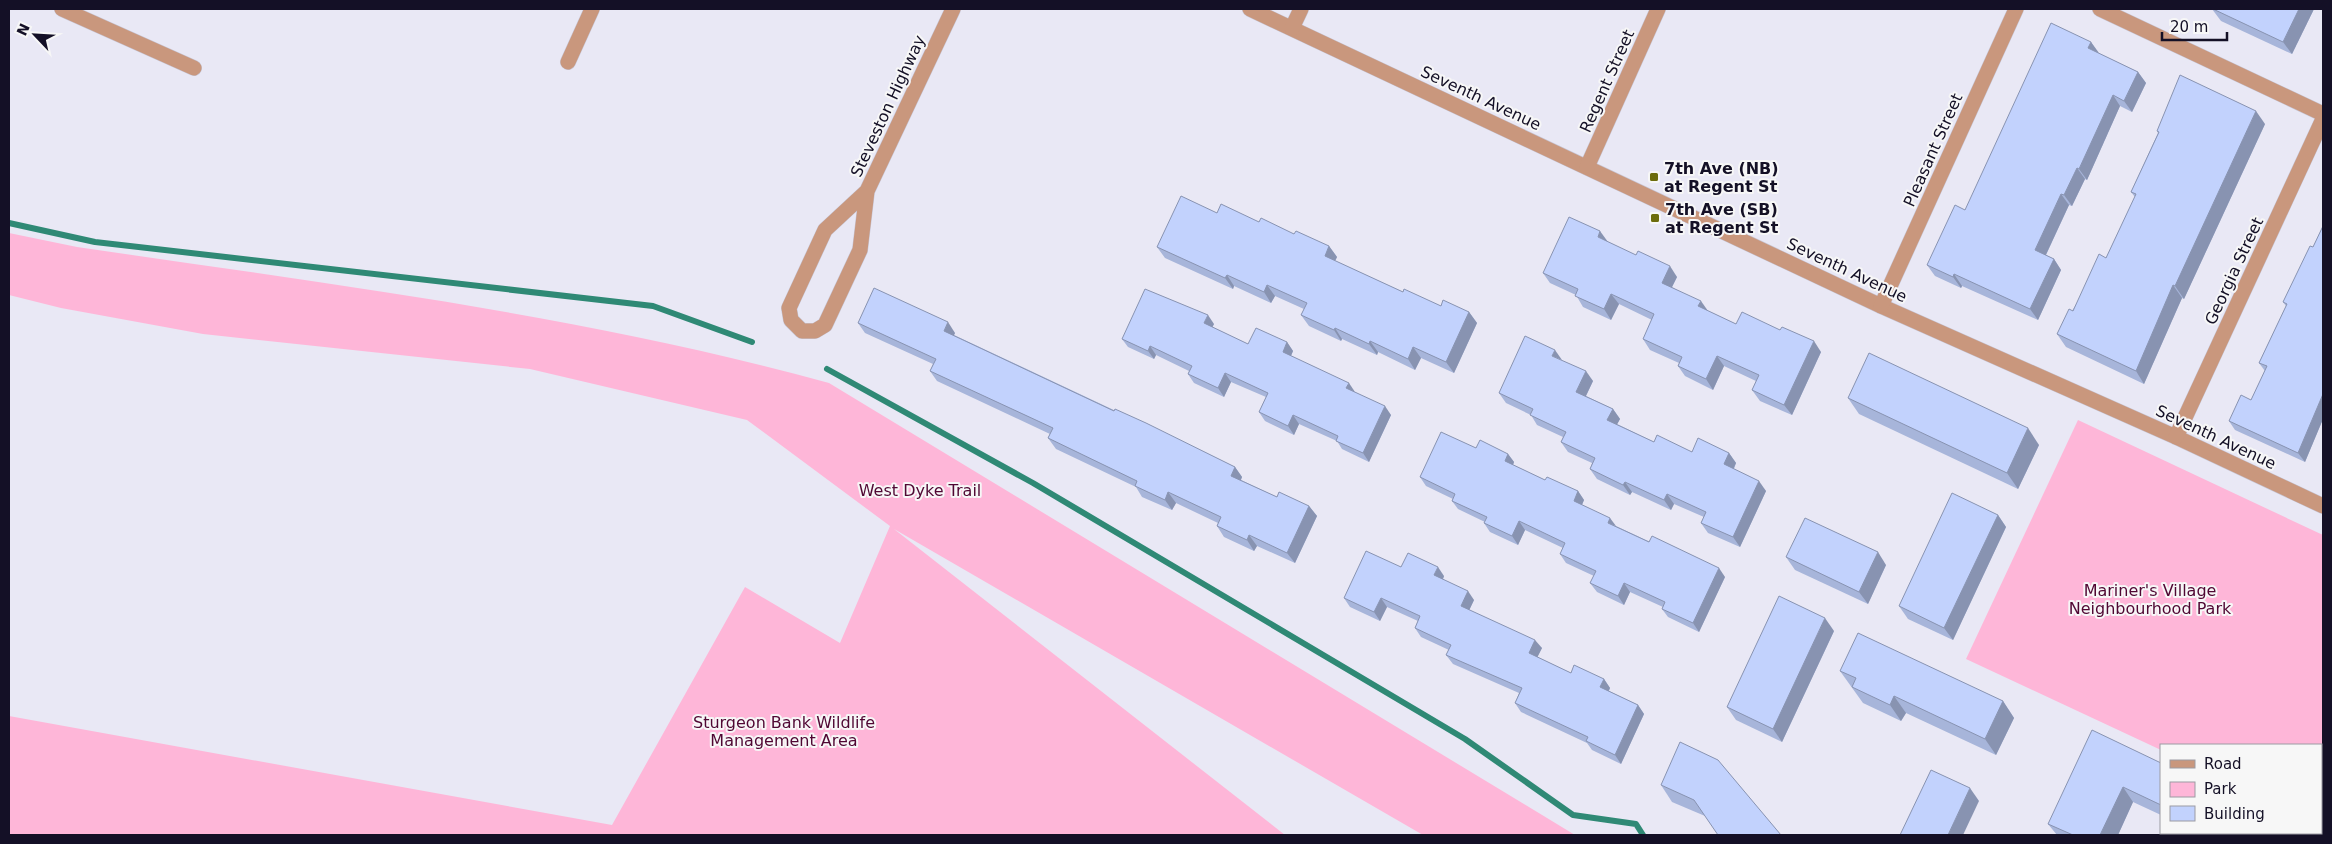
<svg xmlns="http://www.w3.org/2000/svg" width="2332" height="844" viewBox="0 0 2332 844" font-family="'DejaVu Sans',sans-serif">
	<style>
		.green { fill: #feb6d8 }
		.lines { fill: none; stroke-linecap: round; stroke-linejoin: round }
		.stream { stroke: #2f8975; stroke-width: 6 }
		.minor-casing { stroke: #c7c5d4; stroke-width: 16 }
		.minor { stroke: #c9977d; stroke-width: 15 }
		.wall { fill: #a7b5da }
		.shaded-wall { fill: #8893b1 }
		.building { fill: #c2d2fd; stroke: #8893b1 }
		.poi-dot { fill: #6c6c0c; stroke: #f7f7f7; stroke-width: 2 }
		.labels { text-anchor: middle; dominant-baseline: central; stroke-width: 4; stroke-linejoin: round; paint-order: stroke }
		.street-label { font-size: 16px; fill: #141026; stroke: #f7f7f7 }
		.poi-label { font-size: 16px; font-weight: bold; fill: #141026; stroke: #f7f7f7; text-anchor: start }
		.park-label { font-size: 16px; fill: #500733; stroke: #f7f7f7 }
	</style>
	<rect width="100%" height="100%" fill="#e9e8f5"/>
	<g class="green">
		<path d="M 9,233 L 77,247 C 329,284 583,315 829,383 L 1575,835 L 1423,835 L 894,529 L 1285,835 L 9,835 L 9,716 L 612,825 L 745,587 L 840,643 L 890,526 L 747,420 L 530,369 L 203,334 L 61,308 L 9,295 Z"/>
		<polygon points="2078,420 2323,535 2323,826 2321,825 2321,745 2161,745 2161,750 1966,659"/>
	</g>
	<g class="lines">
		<g class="stream">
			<polyline points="9,223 95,242 653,306 752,342"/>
			<polyline points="827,369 1033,483 1465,739 1573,815 1636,824 1643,835"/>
		</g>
		<g class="minor-casing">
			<g id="minor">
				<polyline points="62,9 194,68"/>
				<polyline points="1250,9 1881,306 2176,437 2323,506"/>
				<polyline points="2100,9 2323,114"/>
				<polyline points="1292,28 1301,9"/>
				<polyline points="568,62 592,9"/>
				<polyline points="1587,167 1658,9"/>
				<polyline points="867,191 825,230 789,308 791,320 802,331 815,331 825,325 860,250 867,191 953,9"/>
				<polyline points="1881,306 2016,9"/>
				<polyline points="2176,437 2323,119"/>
			</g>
		</g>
		<use href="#minor" class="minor"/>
	</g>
	<g class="wall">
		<polygon points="2212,9 2314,9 2292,54 2221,21"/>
		<polygon points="2091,42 2098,53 2138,72 2146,83 2132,112 2120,106 2087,180 2085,179 2072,206 2069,205 2046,255 2054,259 2061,270 2038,320 1962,286 1961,288 1935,276 1927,265"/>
		<polygon points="2265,124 2184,299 2182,298 2144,384 2066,347 2057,334 2106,258 2135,197 2131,192 2158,133 2157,131"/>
		<polygon points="1259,222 1329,246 1337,257 1335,261 1403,292 1441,306 1469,312 1477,323 1454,373 1421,358 1415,370 1378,352 1377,355 1342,339 1341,341 1309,326 1301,315 1304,309 1275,296 1271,303 1234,286 1233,289 1165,258 1157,247"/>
		<polygon points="2323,226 2323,419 2305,462 2235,430 2229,421 2251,400 2265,371 2259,363 2286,306 2283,302 2313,247"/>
		<polygon points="1608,242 1677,277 1672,287 1708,311 1736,324 1821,352 1792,415 1760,401 1752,390 1756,381 1724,366 1713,390 1685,376 1678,366 1679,363 1650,350 1643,339 1652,320 1619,304 1611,320 1583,307 1576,295 1550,283 1543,273"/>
		<polygon points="858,323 955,333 954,335 1235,467 1242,477 1241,480 1277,497 1309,506 1317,516 1295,563 1257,546 1254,551 1224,537 1217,526 1218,523 1176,503 1172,510 1142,497 1136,487 1056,449 1048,438 1050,434 937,381 930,371 933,364 865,333"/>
		<polygon points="1214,324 1212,327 1248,344 1287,342 1293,351 1291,356 1355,392 1391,415 1369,462 1342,449 1337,441 1299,424 1294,435 1265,421 1259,412 1266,397 1231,382 1224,397 1194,383 1188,374 1189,371 1156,355 1154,359 1128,347 1122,339"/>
		<polygon points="1561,360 1593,381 1586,396 1613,409 1620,419 1617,424 1654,442 1692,452 1729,453 1736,463 1734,469 1766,491 1740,547 1708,533 1701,523 1704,517 1674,504 1671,510 1632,492 1630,495 1597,479 1590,469 1592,463 1568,452 1561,442 1563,437 1537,425 1531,415 1506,403 1499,393"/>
		<polygon points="1848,398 2039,445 2018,489 1859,414"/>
		<polygon points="1476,448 1508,454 1514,462 1513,465 1545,480 1578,491 1584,500 1582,505 1616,526 1725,577 1699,632 1668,617 1662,609 1663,607 1630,592 1624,605 1597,592 1590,583 1594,576 1566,563 1560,554 1563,548 1525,530 1518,545 1490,532 1484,523 1485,522 1458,509 1452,501 1453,499 1426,486 1420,477"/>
		<polygon points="1998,515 2006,527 1953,640 1908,619 1899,606"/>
		<polygon points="1786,557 1886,565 1868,604 1795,570"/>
		<polygon points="1401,567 1444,576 1443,579 1474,600 1469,610 1542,648 1537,657 1571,673 1604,679 1610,688 1609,691 1638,705 1644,714 1621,764 1592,750 1587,743 1521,712 1515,703 1519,693 1453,664 1446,655 1449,650 1421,637 1415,628 1418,621 1387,607 1380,621 1350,607 1344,598"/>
		<polygon points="1834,631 1782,742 1736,720 1727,707"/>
		<polygon points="1840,671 2003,701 2014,718 1996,755 1906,713 1901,721 1863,703"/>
		<polygon points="2161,763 2161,815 2133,802 2118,835 2057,835 2048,824"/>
		<polygon points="1661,785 1781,835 1705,816 1672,802"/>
		<polygon points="2199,833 2321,833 2323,835 2205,835"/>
	</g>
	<g class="shaded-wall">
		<polygon points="2299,9 2314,9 2292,54 2283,42"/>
		<polygon points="2091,42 2099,53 2088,48"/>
		<polygon points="2138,72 2146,83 2132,112 2124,101"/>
		<polygon points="2113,95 2120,106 2087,180 2079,169"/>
		<polygon points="2256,111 2265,124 2184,299 2175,286"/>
		<polygon points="2077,168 2085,179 2072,206 2064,195"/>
		<polygon points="2061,194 2069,205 2043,261 2035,250"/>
		<polygon points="1600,231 1608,242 1598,237"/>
		<polygon points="1329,246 1337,257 1332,267 1325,256"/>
		<polygon points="2054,259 2061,270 2038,320 2030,309"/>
		<polygon points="1670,266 1677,277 1669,293 1662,283"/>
		<polygon points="1954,274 1962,286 1961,288 1953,277"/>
		<polygon points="1227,275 1234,286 1233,289 1225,278"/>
		<polygon points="1267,285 1275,296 1271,303 1264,292"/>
		<polygon points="2173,285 2182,298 2144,384 2136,371"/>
		<polygon points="1611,294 1619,304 1611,320 1604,309"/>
		<polygon points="1701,301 1708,311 1698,306"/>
		<polygon points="1469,312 1477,323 1454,373 1446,362"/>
		<polygon points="1208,315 1214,324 1210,332 1204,323"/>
		<polygon points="948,322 955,333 951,341 944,331"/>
		<polygon points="1335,328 1342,339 1341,341 1334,330"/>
		<polygon points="1370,341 1378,352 1377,355 1369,344"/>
		<polygon points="1814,341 1821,352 1792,415 1784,405"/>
		<polygon points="1287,342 1293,351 1289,360 1283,352"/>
		<polygon points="1150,346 1156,355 1154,359 1148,351"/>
		<polygon points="1413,347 1421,358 1415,370 1408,359"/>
		<polygon points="1555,350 1562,360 1552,356"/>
		<polygon points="1717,356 1724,366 1713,390 1706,379"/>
		<polygon points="1586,371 1593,381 1583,402 1576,392"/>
		<polygon points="1225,373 1231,382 1224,397 1218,388"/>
		<polygon points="1349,383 1355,392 1346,388"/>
		<polygon points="2323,394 2323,419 2305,462 2298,453"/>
		<polygon points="1385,406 1391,415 1369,462 1363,453"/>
		<polygon points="1613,409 1620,419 1614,430 1607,420"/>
		<polygon points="1293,415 1299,424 1294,435 1288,426"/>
		<polygon points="2028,428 2039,445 2018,489 2007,473"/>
		<polygon points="1729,453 1736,463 1731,474 1724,464"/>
		<polygon points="1508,454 1514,462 1511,470 1505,461"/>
		<polygon points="1235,467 1242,477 1238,486 1231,476"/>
		<polygon points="1759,481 1766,491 1740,547 1733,537"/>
		<polygon points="1625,482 1632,492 1630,495 1623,485"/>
		<polygon points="1578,491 1584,500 1580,509 1574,501"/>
		<polygon points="1168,492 1176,503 1172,510 1165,500"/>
		<polygon points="1667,494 1674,504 1671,510 1664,500"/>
		<polygon points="1309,506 1317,516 1295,563 1287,553"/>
		<polygon points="1998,515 2006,527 1953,640 1944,628"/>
		<polygon points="1610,518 1616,526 1608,523"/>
		<polygon points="1519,521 1525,530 1518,545 1512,536"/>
		<polygon points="1249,535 1257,546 1254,551 1247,540"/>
		<polygon points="1878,552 1886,565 1868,604 1859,592"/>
		<polygon points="1438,567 1444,576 1441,584 1434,575"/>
		<polygon points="1719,568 1725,577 1699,632 1693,623"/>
		<polygon points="1624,583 1630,592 1624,605 1618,596"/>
		<polygon points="1468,591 1474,600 1467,615 1461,606"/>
		<polygon points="1381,598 1387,607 1380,621 1374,612"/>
		<polygon points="1825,618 1834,631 1782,742 1773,729"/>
		<polygon points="1535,640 1542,648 1535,662 1529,653"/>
		<polygon points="1604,679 1610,688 1606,696 1600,687"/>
		<polygon points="1894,696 1906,713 1901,721 1890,705"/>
		<polygon points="2003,701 2014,718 1996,755 1985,739"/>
		<polygon points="1638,705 1644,714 1621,764 1615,755"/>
		<polygon points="2123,787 2133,802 2118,835 2100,835"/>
		<polygon points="1970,788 1979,801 1963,835 1948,835"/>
	</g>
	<g class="building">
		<polygon points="2213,9 2299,9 2283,42"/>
		<polygon points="2051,23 2091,42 2088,48 2138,72 2124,101 2113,95 2079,169 2077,168 2064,195 2061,194 2035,250 2054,259 2030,309 1954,274 1953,277 1927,265 1955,205 1965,210"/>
		<polygon points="2180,75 2256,111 2175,286 2173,285 2136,371 2057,334 2069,309 2073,311 2099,254 2106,258 2136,194 2131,192 2159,132 2157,131"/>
		<polygon points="1181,196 1217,213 1221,204 1259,222 1261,218 1294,234 1296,231 1329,246 1325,256 1403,292 1404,289 1441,306 1443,300 1469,312 1446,362 1413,347 1408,359 1370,341 1369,344 1335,328 1334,330 1301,315 1307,303 1267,285 1264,292 1227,275 1225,278 1157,247"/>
		<polygon points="1569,217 1600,231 1598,237 1636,255 1638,251 1670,266 1662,283 1701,301 1698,306 1736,324 1742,312 1780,330 1782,327 1814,341 1784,405 1752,390 1759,375 1717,356 1706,379 1678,366 1682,357 1643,339 1654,314 1611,294 1604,309 1575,296 1578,289 1543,273"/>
		<polygon points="2323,226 2323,394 2298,453 2229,421 2241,395 2251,400 2267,366 2259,363 2287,304 2283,302 2310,246 2313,247"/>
		<polygon points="874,288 948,322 944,331 1114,411 1115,409 1146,423 1235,467 1231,476 1277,497 1279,492 1309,506 1287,553 1249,535 1247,540 1217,526 1221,517 1168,492 1165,500 1135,486 1137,481 1048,438 1053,428 930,371 936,359 858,323"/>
		<polygon points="1145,289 1208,315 1204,323 1248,344 1256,328 1287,342 1283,352 1349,383 1346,388 1385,406 1363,453 1336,441 1338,436 1293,415 1288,426 1259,412 1268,393 1225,373 1218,388 1188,374 1192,366 1150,346 1148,351 1122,339"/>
		<polygon points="1525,336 1555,350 1552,356 1586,371 1576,392 1613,409 1607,420 1654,442 1657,435 1692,452 1698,438 1729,453 1724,464 1759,481 1733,537 1701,523 1706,512 1667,494 1664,500 1625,482 1623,485 1590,469 1595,458 1561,442 1566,432 1530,415 1533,409 1499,393"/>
		<polygon points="1869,353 2028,428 2007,473 1848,398"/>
		<polygon points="1441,432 1476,448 1480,440 1508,454 1505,461 1545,480 1547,477 1578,491 1574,501 1610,518 1608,523 1649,542 1652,536 1719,568 1693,623 1662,609 1665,602 1624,583 1618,596 1590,583 1596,571 1560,554 1565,543 1519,521 1512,536 1484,523 1487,517 1452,501 1455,494 1420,477"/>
		<polygon points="1952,493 1998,515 1944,628 1899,606"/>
		<polygon points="1805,518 1878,552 1859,592 1786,557"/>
		<polygon points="1366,551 1401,567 1408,553 1438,567 1434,575 1468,591 1461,606 1535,640 1529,653 1571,673 1574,665 1604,679 1600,687 1638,705 1615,755 1586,741 1588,737 1515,703 1522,688 1446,655 1451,645 1415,628 1420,616 1381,598 1374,612 1344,598"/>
		<polygon points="1779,596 1825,618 1773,729 1727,707"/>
		<polygon points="1858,633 2003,701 1985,739 1894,696 1890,705 1852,687 1856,678 1840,671"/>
		<polygon points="2092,730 2161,763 2161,805 2123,787 2100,835 2073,835 2048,824"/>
		<polygon points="1680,742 1718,760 1781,835 1718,835 1694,800 1661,785"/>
		<polygon points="1931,770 1970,788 1948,835 1900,835"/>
		<polygon points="2321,829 2323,830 2323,835 2226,835 2221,833 2321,833"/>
	</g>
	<g class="poi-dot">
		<rect x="1649" y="172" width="10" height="10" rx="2.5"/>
		<rect x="1650" y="213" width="10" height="10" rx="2.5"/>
	</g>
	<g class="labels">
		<g class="street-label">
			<text transform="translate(1607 81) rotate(-66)">Regent Street</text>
			<text transform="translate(1481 98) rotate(25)">Seventh Avenue</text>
			<text transform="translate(888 106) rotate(-65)">Steveston Highway</text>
			<text transform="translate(1933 150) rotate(-66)">Pleasant Street</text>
			<text transform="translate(1847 270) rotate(25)">Seventh Avenue</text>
			<text transform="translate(2234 271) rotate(-65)">Georgia Street</text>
			<text transform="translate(2216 437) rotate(25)">Seventh Avenue</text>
		</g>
		<g class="poi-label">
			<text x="1664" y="168">7th Ave (NB)<tspan x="1664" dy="18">at Regent St</tspan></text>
			<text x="1665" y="209">7th Ave (SB)<tspan x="1665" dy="18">at Regent St</tspan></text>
		</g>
		<g class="park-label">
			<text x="920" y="490">West Dyke Trail</text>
			<text x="2150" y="590">Mariner's Village<tspan x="2150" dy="18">Neighbourhood Park</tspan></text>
			<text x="784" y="722">Sturgeon Bank Wildlife<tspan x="784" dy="18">Management Area</tspan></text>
		</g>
	</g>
	<rect width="2332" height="844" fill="none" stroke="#141026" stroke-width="20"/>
	<rect x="2160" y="744" width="162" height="90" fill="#f7f7f7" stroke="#9c9ba3"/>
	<rect x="2170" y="760" width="25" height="8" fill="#c9977d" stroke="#9c9ba3"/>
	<text x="2204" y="769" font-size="15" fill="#141026">Road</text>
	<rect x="2170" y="782" width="25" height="15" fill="#feb6d8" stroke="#9c9ba3"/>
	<text x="2204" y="794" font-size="15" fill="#141026">Park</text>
	<rect x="2170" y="806" width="25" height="15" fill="#c2d2fd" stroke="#9c9ba3"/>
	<text x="2204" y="819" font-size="15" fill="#141026">Building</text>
	<g transform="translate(35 35) rotate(295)" stroke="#f7f7f7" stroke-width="4" paint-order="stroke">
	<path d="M0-4L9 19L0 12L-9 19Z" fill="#141026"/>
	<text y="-8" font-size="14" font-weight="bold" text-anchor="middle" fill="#141026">N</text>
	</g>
	<path d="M2162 32v8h65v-8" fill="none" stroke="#141026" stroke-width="2.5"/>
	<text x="2170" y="32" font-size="15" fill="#141026" stroke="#f7f7f7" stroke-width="4" paint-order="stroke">20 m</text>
</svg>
